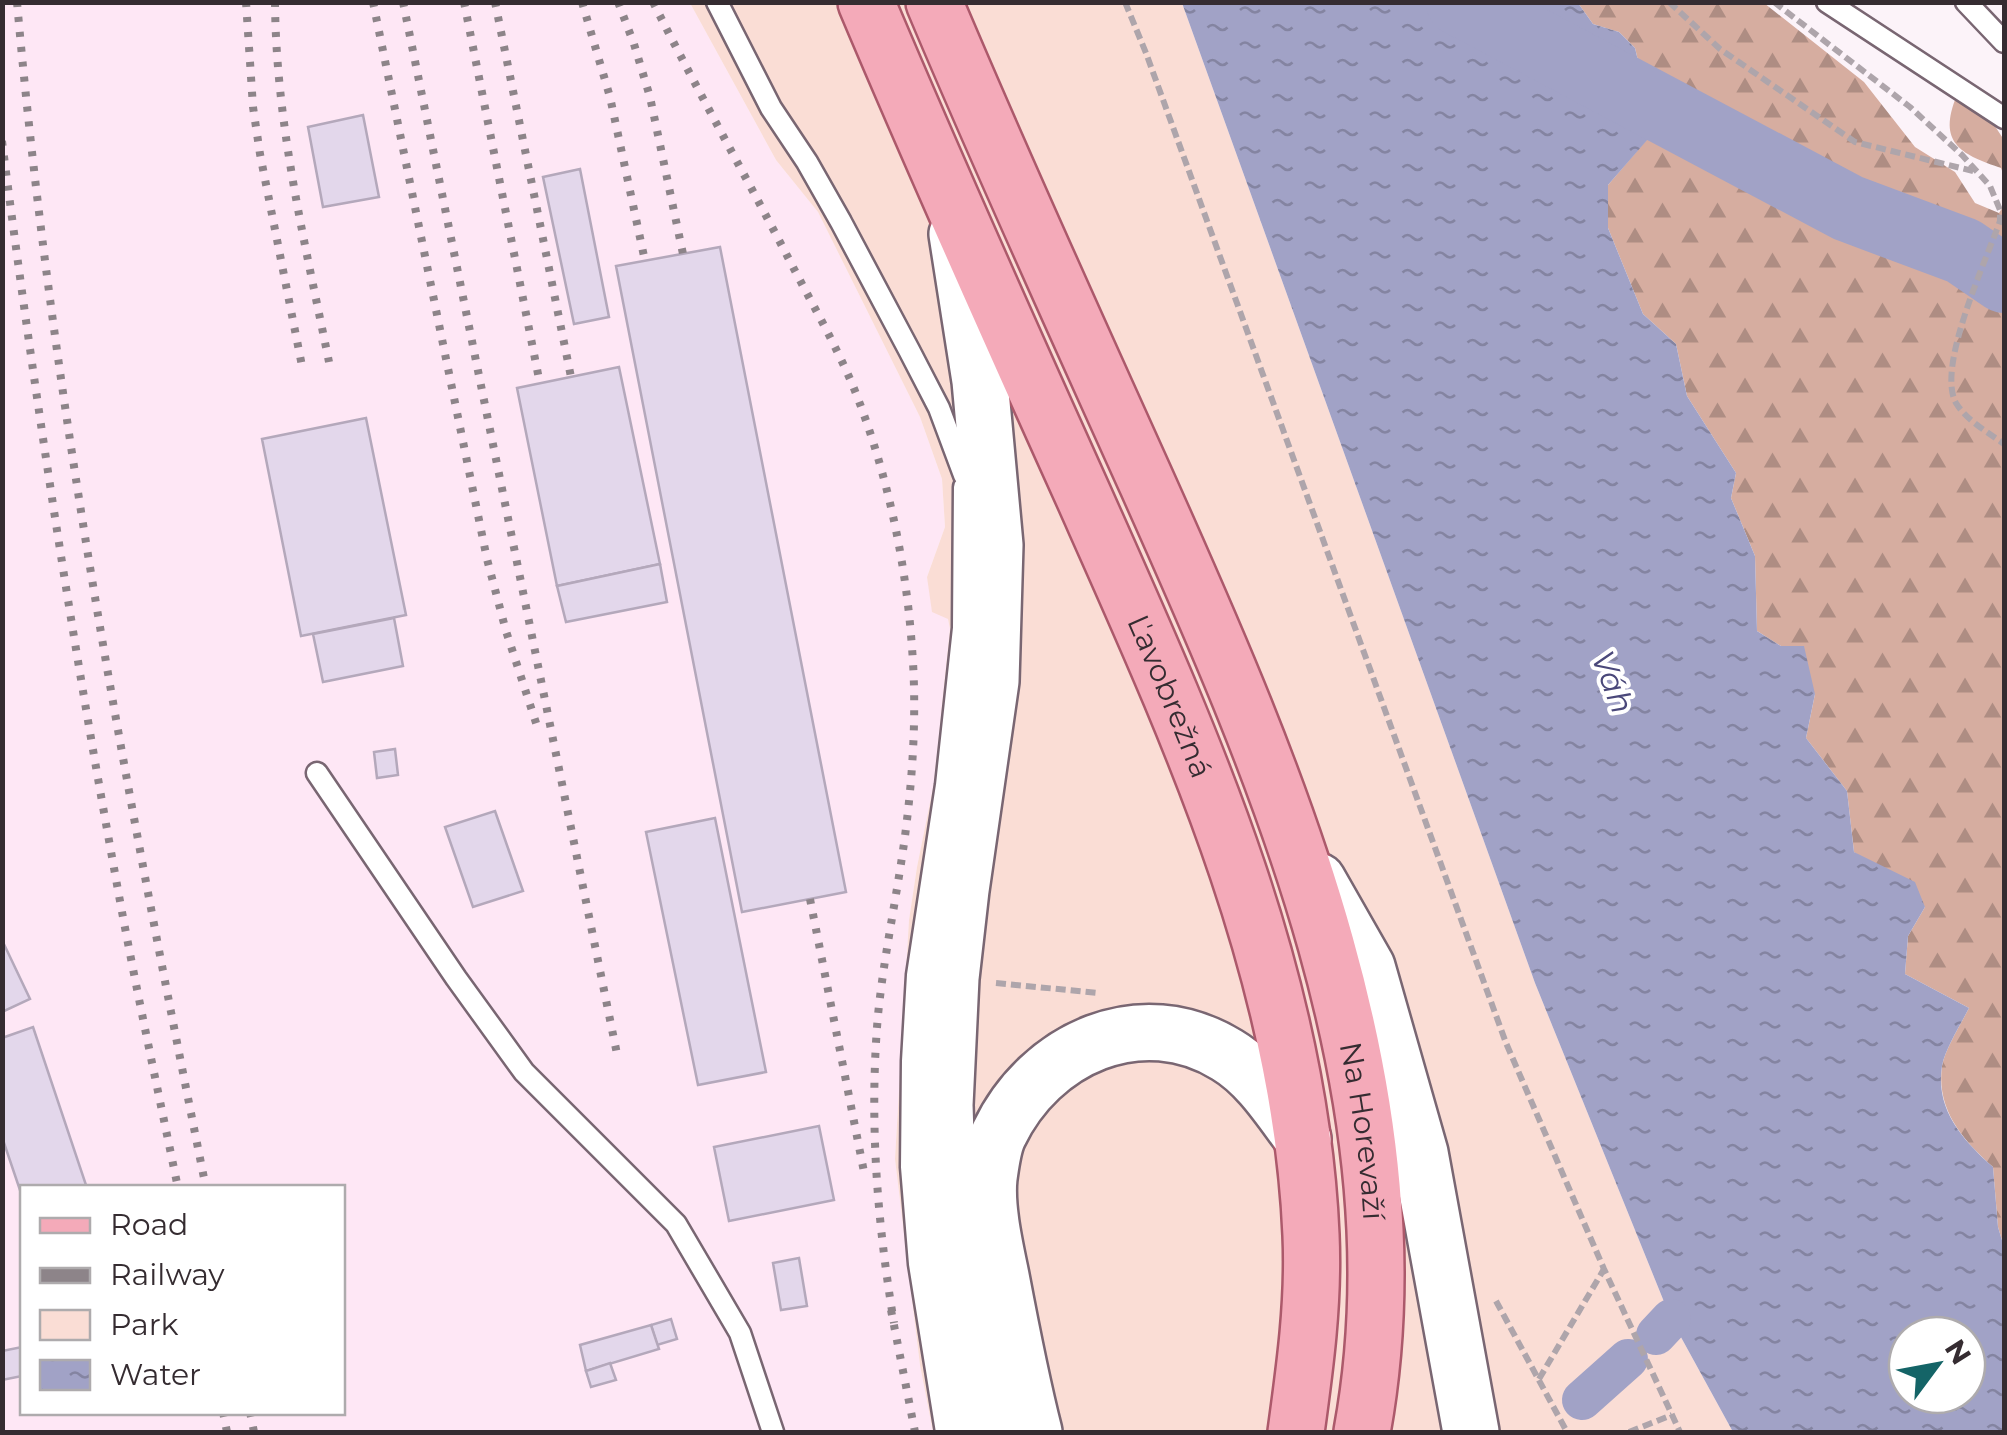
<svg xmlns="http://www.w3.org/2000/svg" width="2007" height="1435" viewBox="0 0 2007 1435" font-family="Montserrat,sans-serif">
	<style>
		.built { fill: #fee7f5; fill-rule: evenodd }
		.green { fill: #faddd5 }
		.forest { fill: url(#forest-firs) }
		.water { fill: url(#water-ripples); fill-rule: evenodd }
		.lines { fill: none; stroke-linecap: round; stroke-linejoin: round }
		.canal { stroke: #a1a2c6; stroke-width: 40 }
		.river { stroke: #a1a2c6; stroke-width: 68 }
		.building { fill: #e3d7eb; stroke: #b4a8bb; stroke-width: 2.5 }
		.service-casing { stroke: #796672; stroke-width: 25 }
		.secondary-casing { stroke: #796672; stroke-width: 60 }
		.primary-casing { stroke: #ac596b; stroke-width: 60 }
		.path { stroke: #aea5ab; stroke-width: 6; stroke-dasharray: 10 5; stroke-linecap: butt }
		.service { stroke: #fff; stroke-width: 20 }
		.secondary { stroke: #fff; stroke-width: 55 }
		.primary { stroke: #f4aab9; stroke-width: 55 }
		.rail { stroke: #8d8489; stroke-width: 8; stroke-dasharray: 5 10; stroke-linecap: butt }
		.labels { text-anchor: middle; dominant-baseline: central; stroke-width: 8; stroke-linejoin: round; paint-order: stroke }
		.street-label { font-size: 30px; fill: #352c31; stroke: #fff }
		.water-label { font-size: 32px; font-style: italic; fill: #4a487a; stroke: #fff }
	</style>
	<defs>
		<pattern id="forest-firs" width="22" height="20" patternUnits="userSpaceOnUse" patternTransform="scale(2.5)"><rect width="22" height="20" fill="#d6ada0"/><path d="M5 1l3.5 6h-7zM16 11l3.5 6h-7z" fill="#ae8d83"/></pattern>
		<pattern id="water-ripples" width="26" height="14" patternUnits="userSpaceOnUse" patternTransform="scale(2.5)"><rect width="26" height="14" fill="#a1a2c6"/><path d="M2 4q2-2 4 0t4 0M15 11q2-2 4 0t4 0" fill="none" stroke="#8484a1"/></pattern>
	</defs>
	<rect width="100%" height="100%" fill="#fcf3f9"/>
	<path class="built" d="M 3,3 L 690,3 L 776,160 L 818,212 L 920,417 L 942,479 L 945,527 L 927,577 L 948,619 L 950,629 L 934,783 L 917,867 L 909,920 L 895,1159 L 920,1365 L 933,1432 L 3,1432 ZM 22,1188 L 342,1188 L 342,1412 L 22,1412 Z"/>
	<polygon class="green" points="690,3 1182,3 1535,983 1671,1319 1733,1432 933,1432 920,1365 895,1159 909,920 917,867 934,783 950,629 948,619 932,612 927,577 945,527 942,479 920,417 818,212 776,160"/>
	<g class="forest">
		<path d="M 1578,3 L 1764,3 L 1864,82 L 1915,147 L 1955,172 L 1975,203 L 1999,213 L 2004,205 L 2004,1247 L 1998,1227 L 1993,1167 C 1963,1140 1936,1110 1942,1066 C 1945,1049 1961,1024 1969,1008 L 1905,974 L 1908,936 L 1925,907 L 1854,852 L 1847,791 L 1806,738 L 1815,694 L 1781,646 L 1757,631 L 1755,556 L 1731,498 L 1736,473 L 1687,396 L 1676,344 L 1643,314 L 1608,228 L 1608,185 L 1655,130 L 1635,48 L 1619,32 L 1593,24 Z"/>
		<path d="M 1955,100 L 1991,120 L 2004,140 L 2004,176 L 2001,168 C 1964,155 1938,145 1955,100 Z"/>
	</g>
	<path class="water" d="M 1182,3 L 1578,3 L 1593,24 L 1619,32 L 1635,48 L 1655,131 L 1608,185 L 1608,228 L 1643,314 L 1676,344 L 1687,396 L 1736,473 L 1731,498 L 1755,556 L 1757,631 L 1781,646 L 1804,646 L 1815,694 L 1806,738 L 1847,791 L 1854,852 L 1915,882 L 1925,907 L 1908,936 L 1905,974 L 1969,1008 C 1961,1024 1945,1049 1942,1066 C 1935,1110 1963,1140 1993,1167 L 1998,1227 L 2004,1247 L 2004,1432 L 1733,1432 L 1671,1319 L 1535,983 ZM 1907,1335 L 1967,1335 L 1967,1395 L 1907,1395 Z"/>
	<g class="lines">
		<g class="canal">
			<polyline points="1656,1335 1671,1319"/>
			<polyline points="1582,1400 1628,1359"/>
		</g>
		<polyline class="river" points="1460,2 1848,208 1963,251 2004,279"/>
	</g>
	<g class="building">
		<polygon points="363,115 379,197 323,207 308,127"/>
		<polygon points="580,169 609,317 574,324 543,177"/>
		<polygon points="720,247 846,892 742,912 616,266"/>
		<polygon points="619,367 660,564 557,586 517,388"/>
		<polygon points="366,418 406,615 301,636 262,439"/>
		<polygon points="660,564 667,602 566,622 557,586"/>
		<polygon points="394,618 403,666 323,682 313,634"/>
		<polygon points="395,749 398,775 377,778 374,752"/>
		<polygon points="495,811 523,891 473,907 445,827"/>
		<polygon points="715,818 766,1072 698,1085 646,832"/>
		<polygon points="2,940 30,999 2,1012"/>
		<polygon points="33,1027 87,1188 22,1188 22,1196 2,1137 2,1038"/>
		<polygon points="819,1126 834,1200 729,1221 714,1147"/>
		<polygon points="799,1258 807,1306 781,1310 773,1263"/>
		<polygon points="671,1319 677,1339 657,1345 651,1325"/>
		<polygon points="651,1325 659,1349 586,1371 580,1345"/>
		<polygon points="22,1347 22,1376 2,1380 2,1351"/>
		<polygon points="610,1363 616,1380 591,1387 586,1371"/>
	</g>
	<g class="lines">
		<g class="service-casing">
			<g id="service">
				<polyline points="717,2 771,108 807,162 841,222 909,350 939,408 964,475 970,483"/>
				<polyline points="1827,2 2004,118"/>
				<polyline points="1966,2 2004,42"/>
				<polyline points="317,773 456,978 524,1072 676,1224 740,1333 773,1432"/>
				<polyline points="946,1432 919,1264 911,1167 912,1061 917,975 946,785 963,628 964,487"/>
			</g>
		</g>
		<g class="secondary-casing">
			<g id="secondary">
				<polyline points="957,234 980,381 995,545 991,681 961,890 951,978 945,1105 950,1258 981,1432"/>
				<polyline points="1318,881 1367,967 1420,1153 1471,1432"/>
				<path d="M 1034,1432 C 1021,1381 1011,1329 1001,1276 C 995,1247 986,1208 989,1178 C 991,1164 993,1146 999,1134 C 1040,1048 1141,1002 1227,1055 C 1259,1074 1281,1110 1303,1139"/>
			</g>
		</g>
		<g class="primary-casing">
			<g id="primary">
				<path id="s1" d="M 866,2 C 936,168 1010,333 1084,497 C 1189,733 1300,973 1311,1235 C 1314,1302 1305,1367 1296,1432"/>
				<path id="s2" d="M 934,2 C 1002,164 1075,323 1147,483 C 1278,775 1422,1105 1362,1432"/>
			</g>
		</g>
		<g class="path">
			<polyline points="1125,2 1146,53 1506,1043 1604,1269 1680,1432"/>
			<polyline points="1669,2 1720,49 1855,142 1977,172"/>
			<path d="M 1774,2 L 1910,107 L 1962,155 L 1990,186 L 2000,210 L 2000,221 C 1986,261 1936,367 1956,403 C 1967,421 1988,432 2004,444"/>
			<polyline points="996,983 1098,993"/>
			<polyline points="1496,1301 1567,1432"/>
			<polyline points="1539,1379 1604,1269"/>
			<polyline points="1629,1432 1672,1415"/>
		</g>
		<use href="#service" class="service"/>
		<use href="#secondary" class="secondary"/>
		<use href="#primary" class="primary"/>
		<g class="rail">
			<path d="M 17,2 C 52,401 127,795 206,1188"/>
			<polyline points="246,2 253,107 260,154 303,371"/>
			<path d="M 275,2 C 276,125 305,243 329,362"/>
			<polyline points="373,2 487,559 506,631 539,732"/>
			<polyline points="403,2 617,1054"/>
			<polyline points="464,2 540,384"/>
			<polyline points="495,2 571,377"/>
			<polyline points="582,2 610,97 645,261"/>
			<polyline points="618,2 634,44 650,97 683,254"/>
			<path d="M 653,2 C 698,92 748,180 794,269 C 815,309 838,349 855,391 C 887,472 906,561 912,648 C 917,711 913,774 905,836 C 897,896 884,955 878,1015 C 869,1119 877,1221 894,1323"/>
			<path d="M 2,141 C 33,384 70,627 114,868 C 133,975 156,1081 178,1188"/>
			<polyline points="810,899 865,1177"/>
			<polyline points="891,1310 915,1432"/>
			<polyline points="223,1412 227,1432"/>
			<polyline points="250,1412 254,1432"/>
		</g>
	</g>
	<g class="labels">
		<g class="street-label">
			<text stroke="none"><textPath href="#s1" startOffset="758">Ľavobrežná</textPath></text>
			<text stroke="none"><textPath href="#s2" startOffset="1212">Na Horevaží</textPath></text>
		</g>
		<g class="water-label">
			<text transform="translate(1613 682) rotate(69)">Váh</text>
		</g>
	</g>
	<rect width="2007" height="1435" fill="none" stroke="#352c31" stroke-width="10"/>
	<rect x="20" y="1185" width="325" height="230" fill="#ffffff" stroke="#aeabad" stroke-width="2.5"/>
	<rect x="40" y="1218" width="50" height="15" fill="#f4aab9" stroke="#aeabad" stroke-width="2.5"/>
	<text x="110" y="1235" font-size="30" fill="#352c31">Road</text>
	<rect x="40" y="1268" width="50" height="15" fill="#8d8489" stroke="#aeabad" stroke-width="2.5"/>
	<text x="110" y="1285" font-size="30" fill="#352c31">Railway</text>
	<rect x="40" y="1310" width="50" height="30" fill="#faddd5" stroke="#aeabad" stroke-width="2.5"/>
	<text x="110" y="1335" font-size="30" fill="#352c31">Park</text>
	<rect x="40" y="1360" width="50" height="30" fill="url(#water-ripples)" stroke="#aeabad" stroke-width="2.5"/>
	<text x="110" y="1385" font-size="30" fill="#352c31">Water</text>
	<g transform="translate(1937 1365) rotate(58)"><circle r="48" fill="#ffffff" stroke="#aeabad" stroke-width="2.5"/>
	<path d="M0-8L18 38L0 25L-18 38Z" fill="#146467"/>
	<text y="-15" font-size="28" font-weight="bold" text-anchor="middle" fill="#352c31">N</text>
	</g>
</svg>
